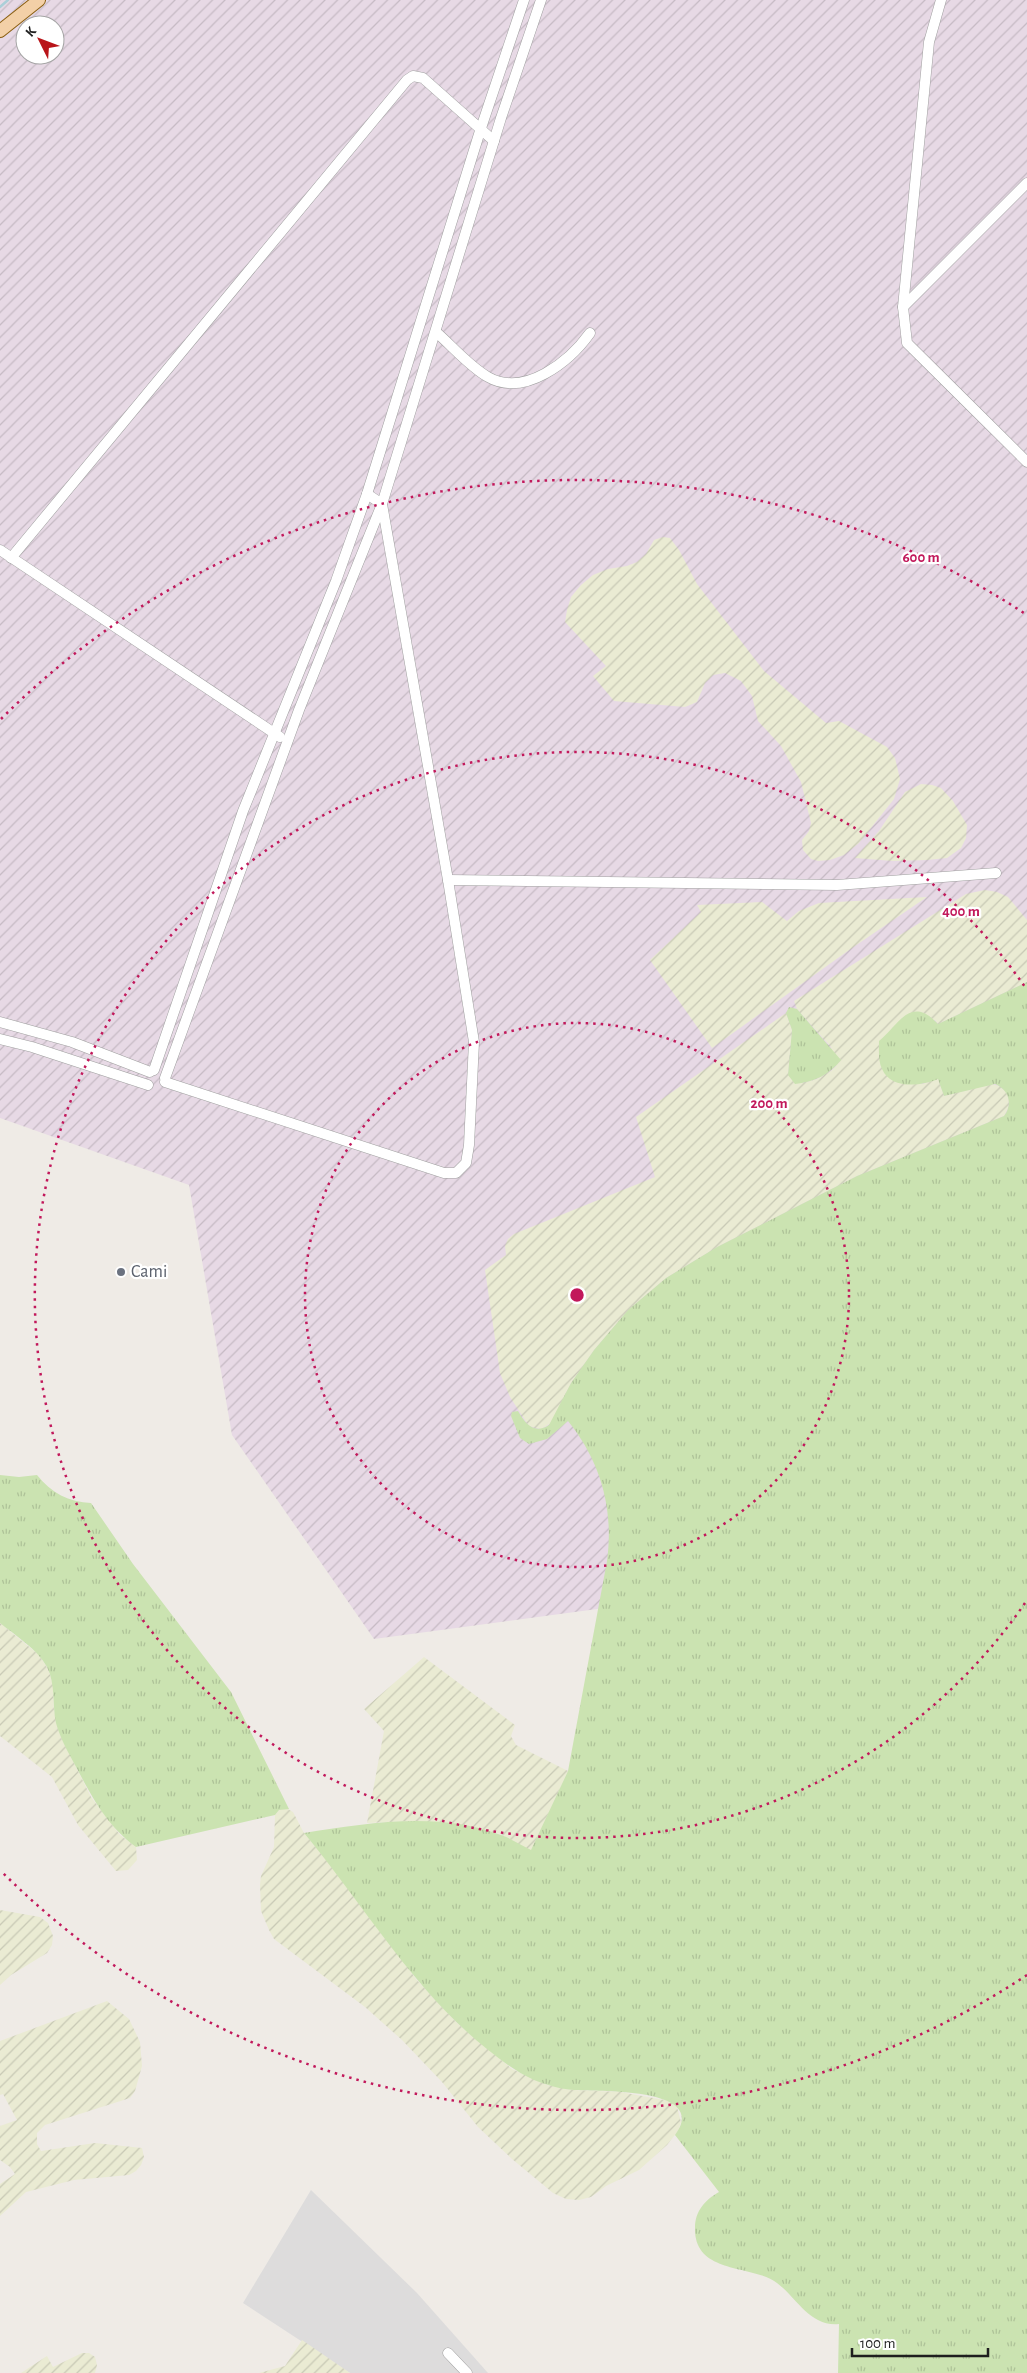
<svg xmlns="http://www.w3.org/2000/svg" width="1027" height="2373" viewBox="0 0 1027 2373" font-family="'Alegreya Sans',sans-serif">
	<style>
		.residential { fill: #dddcdc }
		.industrial { fill: url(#industrial-furrows); fill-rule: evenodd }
		.farmland { fill: url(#farmland-furrows) }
		.grass { fill: url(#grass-tufts) }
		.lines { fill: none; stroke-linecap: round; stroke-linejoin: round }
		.stream { stroke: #abcfd8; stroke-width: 2.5 }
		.minor-casing { stroke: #a0a0a0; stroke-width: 11 }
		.major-casing { stroke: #8a5e0f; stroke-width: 14 }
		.minor { stroke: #fff; stroke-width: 10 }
		.major { stroke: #f3d0a7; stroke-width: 12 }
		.ring { fill: none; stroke: #c2185b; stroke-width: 2.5; stroke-dasharray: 2.5 5 }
		.worship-dot { fill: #6b7280; stroke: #fff; stroke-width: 2 }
		.labels { text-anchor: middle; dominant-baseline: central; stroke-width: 4.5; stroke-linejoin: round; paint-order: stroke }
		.worship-label { font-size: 18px; fill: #5b616d; stroke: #fff; text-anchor: start }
		.centre { fill: #c2185b; stroke: #fff; stroke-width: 2.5 }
		.ring-label { font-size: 15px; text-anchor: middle; font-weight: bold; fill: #c2185b; stroke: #fff; stroke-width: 4.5; stroke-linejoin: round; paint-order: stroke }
	</style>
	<defs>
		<pattern id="industrial-furrows" width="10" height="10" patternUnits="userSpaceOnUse" patternTransform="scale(1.25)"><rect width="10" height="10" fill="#e7d9e5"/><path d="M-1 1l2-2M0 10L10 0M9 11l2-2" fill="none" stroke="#c6bac4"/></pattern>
		<pattern id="farmland-furrows" width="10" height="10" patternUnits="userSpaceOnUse" patternTransform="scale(1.25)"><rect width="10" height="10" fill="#eaebd3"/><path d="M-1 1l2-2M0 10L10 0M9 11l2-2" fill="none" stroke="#c8c9b5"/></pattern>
		<pattern id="grass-tufts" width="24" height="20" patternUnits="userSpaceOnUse" patternTransform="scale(1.25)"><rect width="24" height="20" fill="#cbe3b1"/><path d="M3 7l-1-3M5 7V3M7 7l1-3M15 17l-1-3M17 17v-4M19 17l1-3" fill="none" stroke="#aec298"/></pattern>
	</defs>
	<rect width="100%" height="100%" fill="#efebe6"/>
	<polygon class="residential" points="311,2190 417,2293 488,2373 350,2373 243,2303"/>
	<path class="industrial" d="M 0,0 L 1027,0 L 1027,1551 L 374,1639 L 232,1435 L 189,1185 L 0,1118 ZM 25,25 L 55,25 L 55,55 L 25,55 Z"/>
	<g class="farmland">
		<polygon points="663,537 670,538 679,550 697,584 764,671 826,723 839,721 887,747 895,758 900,779 894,799 859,843 844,855 830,860 818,861 811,859 803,850 802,840 809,831 811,823 801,782 781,746 758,721 752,696 741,681 725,673 713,675 705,683 697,702 685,707 614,701 593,676 606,666 565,622 567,610 571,597 581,585 593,575 608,569 627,566 637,562 646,554 654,540"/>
		<polygon points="921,784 932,785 941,788 953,801 967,825 966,838 961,848 947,858 927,860 893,861 855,858 879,831 905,792"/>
		<polygon points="985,890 997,892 1008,897 1027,920 1027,982 938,1024 935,1020 893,1027 890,1033 879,1042 880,1062 891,1079 901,1083 923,1084 938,1078 944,1096 991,1084 999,1086 1006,1092 1009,1100 1008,1108 1004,1116 857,1176 717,1247 666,1278 628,1310 594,1350 571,1383 551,1423 541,1429 529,1426 510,1397 500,1373 485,1270 506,1255 505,1246 508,1239 514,1234 655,1177 636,1117 786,1013 792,1030 788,1075 803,1083 817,1079 831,1071 836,1066 831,1047 797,1009 794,1001 966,894"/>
		<polygon points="927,897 852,948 712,1048 650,960 701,912 697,905 762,902 787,921 799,911 819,903"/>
		<polygon points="0,1623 39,1655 48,1669 53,1684 54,1711 60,1735 91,1797 120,1835 136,1847 137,1860 128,1870 116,1871 78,1825 52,1777 0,1736"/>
		<polygon points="424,1657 515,1725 511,1736 516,1745 568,1771 531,1851 500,1834 472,1827 414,1821 367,1823 384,1731 364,1709"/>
		<polygon points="286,1808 293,1812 304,1833 340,1876 416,1979 457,2023 512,2069 547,2085 574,2090 620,2092 670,2101 677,2107 681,2122 678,2131 667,2145 639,2170 606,2186 591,2197 579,2200 566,2199 553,2193 512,2159 478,2127 442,2082 402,2040 365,2007 274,1939 269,1930 261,1911 260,1885 261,1876 274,1847 275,1815 279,1810"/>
		<polygon points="0,1910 40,1917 48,1923 53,1936 52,1945 47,1953 11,1975 0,1985"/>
		<polygon points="107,2001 129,2019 140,2042 142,2066 135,2091 130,2098 45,2125 37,2133 37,2144 41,2151 95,2143 142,2148 144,2157 141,2165 136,2171 129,2175 74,2180 26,2192 0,2216 0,2184 15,2174 10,2167 0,2160 0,2126 17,2120 3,2094 0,2095 0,2041"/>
		<polygon points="302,2340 350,2373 259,2373 285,2366"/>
		<polygon points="82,2353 89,2353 95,2357 97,2365 95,2373 21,2373 47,2356 53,2367"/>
	</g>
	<g class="grass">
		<path d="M 1027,982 L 1027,2373 L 838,2373 L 839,2324 C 810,2327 797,2298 777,2283 C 753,2264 694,2275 695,2228 C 695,2211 705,2200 719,2192 L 675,2135 C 711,2086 595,2092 574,2090 C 560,2089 546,2085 534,2080 C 516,2072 502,2061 487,2049 C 413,1990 364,1905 304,1833 C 367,1823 438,1811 501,1835 C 512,1839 521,1845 531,1850 L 568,1771 L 607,1561 C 614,1509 601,1462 568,1421 L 547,1439 L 529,1444 L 520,1438 L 511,1416 L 512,1412 L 518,1411 C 525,1423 534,1435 549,1425 L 571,1383 L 594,1350 L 628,1310 L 666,1278 L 717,1247 L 857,1176 L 1004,1116 C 1013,1104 1009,1090 995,1084 L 944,1096 L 938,1079 C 921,1086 891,1090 882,1069 C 878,1061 879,1050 879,1041 C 898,1026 910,994 938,1024 Z"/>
		<path d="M 789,1007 L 797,1009 L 841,1060 C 829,1075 814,1082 795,1084 L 788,1075 L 792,1030 L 786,1013 Z"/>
		<path d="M 0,1475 L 19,1477 L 37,1475 C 51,1493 69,1502 91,1503 L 133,1564 L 231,1692 L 289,1809 L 279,1810 L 275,1815 L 136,1847 C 106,1825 92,1797 75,1765 C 68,1752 60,1738 56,1723 C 52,1705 56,1685 47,1667 C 37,1649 16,1636 0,1623 Z"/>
	</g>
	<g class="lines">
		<polyline class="stream" points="0,7 8,0"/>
		<g class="minor-casing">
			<g id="minor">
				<polyline points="941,0 929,42 903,307 907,343 1027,462"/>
				<polyline points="903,307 1027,183"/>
				<path d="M 436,332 C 451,345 470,367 488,377 C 525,398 570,361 590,333"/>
				<polyline points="0,550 280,737"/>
				<polyline points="11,558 407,80 413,76 423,78 494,141"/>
				<polyline points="448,880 837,885 996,873"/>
				<polyline points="0,1022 72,1042 150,1072"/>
				<polyline points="0,1039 32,1047 148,1085"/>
				<polyline points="154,1070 243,811 336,581 367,494 480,131 524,0"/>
				<polyline points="165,1078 299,710 382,504 501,118 541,0"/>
				<polyline points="165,1082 444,1173 456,1173 466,1163 469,1145 474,1042 448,880 382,504 367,494"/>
				<polyline points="448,2353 467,2373"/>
			</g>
		</g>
		<g class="major-casing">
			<polyline id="major" points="0,31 39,0"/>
		</g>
		<use href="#minor" class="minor"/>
		<use href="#major" class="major"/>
	</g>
	<g class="ring">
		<circle cx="577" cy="1295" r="272"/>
		<path d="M1025 1603A543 543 0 1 1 1025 987"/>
		<path d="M1027 1975A815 815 0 0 1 1 1871M1 719A815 815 0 0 1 1027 615"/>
	</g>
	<circle class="worship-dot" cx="121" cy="1272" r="5"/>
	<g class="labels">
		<g class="worship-label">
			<text x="131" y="1272">Cami</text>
		</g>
	</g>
	<circle cx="577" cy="1295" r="8" class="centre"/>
	<g class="ring-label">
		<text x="921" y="562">600 m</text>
		<text x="961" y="916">400 m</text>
		<text x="769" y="1108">200 m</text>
	</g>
	<g transform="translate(40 40) rotate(312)"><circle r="24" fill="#ffffff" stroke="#a5a5a5"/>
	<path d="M0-4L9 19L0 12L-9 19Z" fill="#b91419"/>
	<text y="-8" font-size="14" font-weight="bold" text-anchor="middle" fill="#1f1f1f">K</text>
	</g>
	<path d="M852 2348v8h136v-8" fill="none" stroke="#1f1f1f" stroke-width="2.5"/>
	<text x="860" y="2348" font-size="15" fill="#1f1f1f" stroke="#ffffff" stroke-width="4" paint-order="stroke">100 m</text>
</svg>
